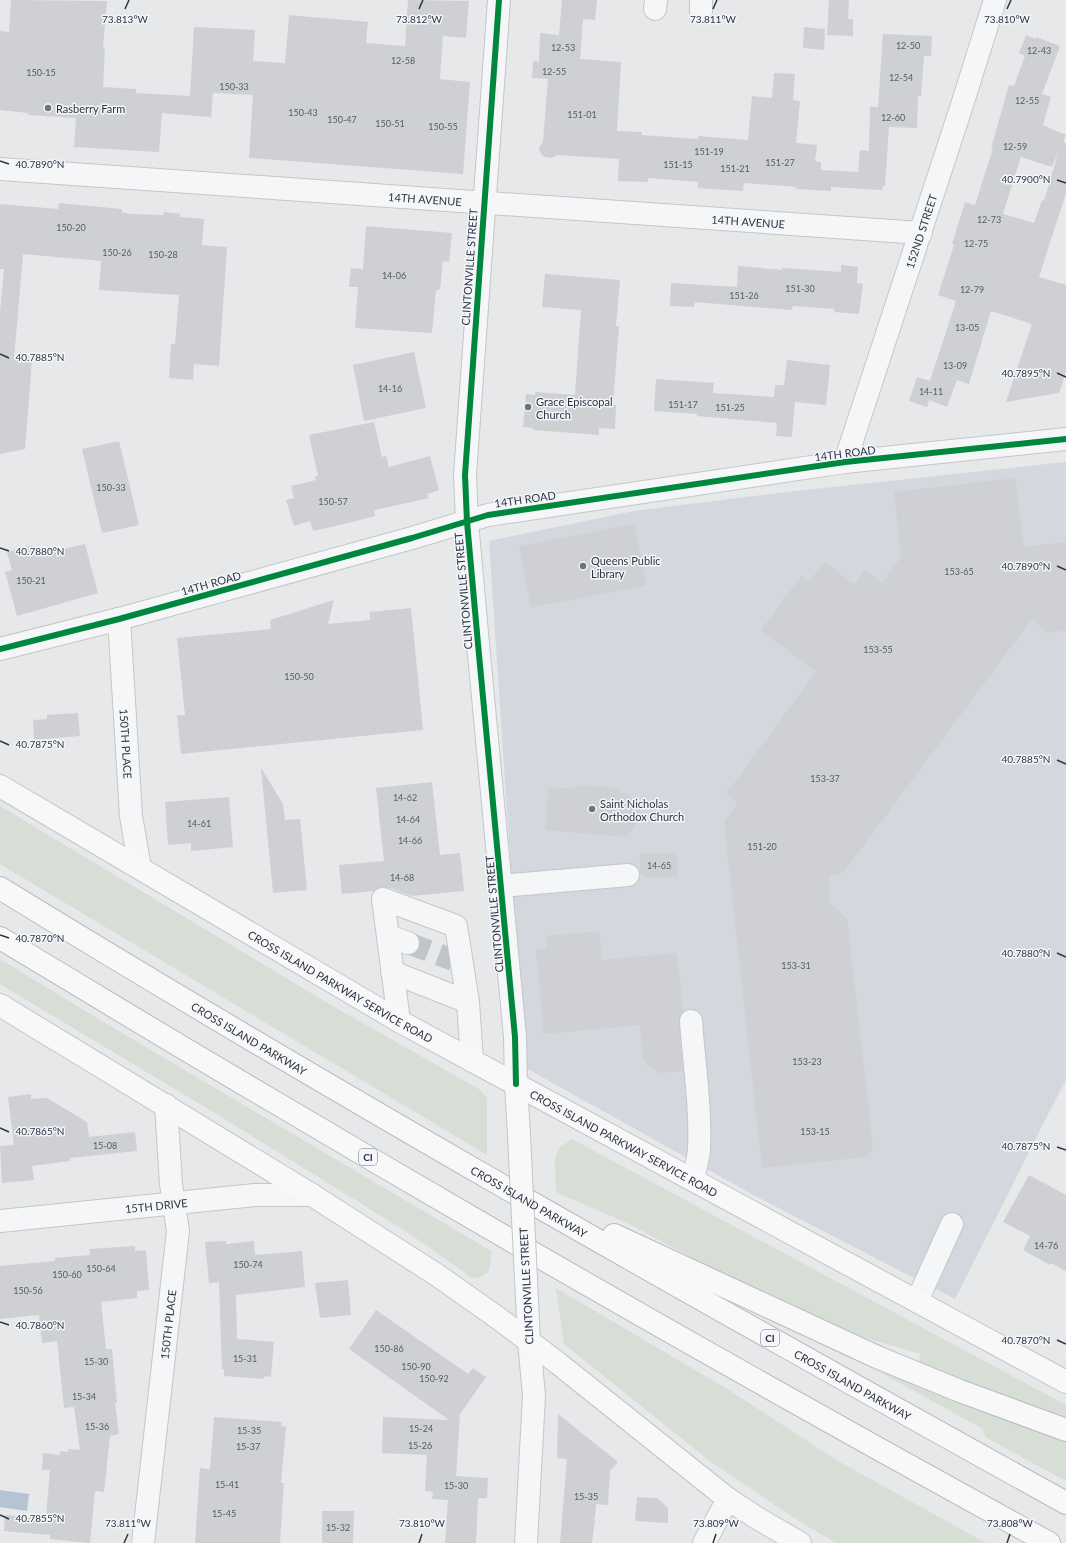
<svg xmlns="http://www.w3.org/2000/svg" width="1066" height="1543" viewBox="0 0 1066 1543" font-family="Lato,sans-serif">
	<style>
		.built { fill: #d4d7dd }
		.green { fill: #d6ded6 }
		.water { fill: #b4c4d5 }
		.building { fill: #ced0d3; fill-rule: evenodd }
		.lines { fill: none; stroke-linecap: round; stroke-linejoin: round }
		.minor-tunnel { stroke: #c1c4c9; stroke-width: 22; stroke-dasharray: 22 11; stroke-linecap: butt }
		.minor-casing { stroke: #c4c6c8; stroke-width: 24 }
		.major-casing { stroke: #c2c5c8; stroke-width: 24 }
		.highway-casing { stroke: #b8bbbf; stroke-width: 24 }
		.minor { stroke: #f5f6f7; stroke-width: 22 }
		.major { stroke: #f8f8f8; stroke-width: 22 }
		.highway { stroke: #f8f8f8; stroke-width: 22 }
		.major-bridge-casing { stroke: #c2c5c8; stroke-width: 24; stroke-linecap: butt }
		.major-bridge { stroke: #f8f8f8; stroke-width: 22 }
		.cycleway-casing { stroke: #f4f6f9; stroke-width: 8 }
		.cycleway { stroke: #00873e; stroke-width: 6 }
		.ticks { fill: none; stroke: #2b3445; stroke-width: 1.5 }
		.poi-dot { fill: #6c737f; stroke: #f4f6f9; stroke-width: 1.5 }
		.labels { text-anchor: middle; dominant-baseline: central; stroke-width: 3; stroke-linejoin: round; paint-order: stroke }
		.number-label { font-size: 9px; fill: #545c69 }
		.shield { fill: #f4f6f9; stroke: #676e7b; stroke-width: 1 }
		.shield-label { font-size: 10px; font-weight: bold; fill: #2b3445 }
		.poi-label { font-size: 11px; fill: #2b3445; stroke: #f4f6f9; text-anchor: start }
		.street-label { font-size: 11px; fill: #2b3445; stroke: #f4f6f9 }
		.ticks-label { font-size: 10px; text-anchor: middle; fill: #2b3445; stroke: #f4f6f9; stroke-width: 3; stroke-linejoin: round; paint-order: stroke }
	</style>
	<rect width="100%" height="100%" fill="#e6e8ea"/>
	<polygon class="built" points="1066,462 1066,1079 955,1299 757,1197 524,1067 489,541 634,511 786,492"/>
	<g class="green">
		<polygon points="0,806 329,1004 479,1089 487,1098 487,1155 0,864"/>
		<path d="M 0,959 L 100,1020 L 491,1251 C 491,1267 492,1277 472,1278 L 410,1234 L 205,1107 L 0,984 Z"/>
		<polygon points="572,1139 1066,1405 1066,1419 918,1365 921,1354 862,1337 715,1270 629,1224 556,1192 555,1159 559,1148"/>
		<polygon points="556,1288 729,1390 838,1461 986,1543 836,1543 799,1521 711,1462 564,1344"/>
		<polygon points="854,1358 1066,1441 1066,1481 985,1437 983,1429"/>
	</g>
	<polygon class="water" points="0,1490 29,1494 27,1511 0,1507"/>
	<g class="building">
		<polygon points="11,0 107,1 103,47 105,47 103,87 136,89 136,93 190,96 194,27 255,30 253,61 285,63 289,15 368,22 366,43 405,46 408,0 469,1 466,38 443,36 440,79 470,82 463,174 249,158 253,95 213,93 211,117 162,113 159,152 74,147 76,118 28,115 28,113 0,110 0,31 9,32"/>
		<polygon points="562,0 597,0 595,20 583,19 580,59 621,62 617,131 642,132 642,135 698,139 698,136 748,140 752,96 772,98 774,73 795,74 793,100 800,101 796,143 817,145 815,161 821,162 821,170 858,172 860,150 869,151 870,107 878,107 883,34 932,36 931,56 924,56 921,96 918,96 917,128 889,127 885,186 883,186 882,190 831,187 831,191 796,189 797,187 744,183 743,191 698,188 698,182 648,178 648,182 618,181 619,159 557,155 552,158 544,157 540,152 539,148 543,141 548,79 532,78 533,61 539,62 540,33 559,35"/>
		<polygon points="829,0 849,0 848,19 853,19 853,36 827,35"/>
		<polygon points="804,27 825,29 824,50 803,48"/>
		<path d="M 1026,35 L 1036,39 L 1036,37 L 1060,46 L 1042,94 L 1051,97 L 1043,125 L 1066,135 L 1063,143 L 1066,143 L 1066,193 L 1039,277 L 1066,285 L 1066,372 L 1059,393 L 1006,402 L 1032,324 L 991,311 L 969,384 L 957,380 L 947,407 L 929,400 L 927,407 L 909,401 L 917,377 L 930,381 L 956,301 L 938,295 L 954,245 L 952,244 L 965,202 L 975,205 L 993,148 L 991,148 L 1009,85 L 1014,86 L 1025,56 L 1019,53 ZM 1059,150 L 1044,201 L 1042,200 L 1034,223 L 1003,214 L 1021,157 L 1052,167 Z"/>
		<polygon points="59,203 122,209 122,212 131,214 163,215 164,212 180,214 180,217 204,219 202,245 227,247 219,366 194,364 193,380 169,378 171,344 175,344 179,295 99,290 101,261 23,254 14,359 32,360 25,449 0,454 0,313 4,269 0,269 0,204 58,209"/>
		<polygon points="366,226 452,233 449,262 443,261 440,289 436,291 432,333 355,328 358,287 349,287 351,268 363,269"/>
		<polygon points="841,265 858,267 857,283 863,284 859,314 834,312 835,309 793,306 792,310 695,302 694,307 670,306 671,283 737,287 738,266 782,270 783,268 841,272"/>
		<polygon points="545,274 620,280 616,326 619,326 613,405 616,405 615,429 599,428 599,435 533,430 533,428 523,427 526,394 535,395 535,392 575,395 581,310 542,307"/>
		<polygon points="414,352 426,408 364,421 353,365"/>
		<polygon points="787,360 830,365 826,405 795,402 792,437 776,436 777,423 697,416 697,414 654,411 656,379 714,383 713,393 774,397 775,385 784,385"/>
		<polygon points="374,422 382,457 386,456 389,467 430,456 439,490 427,494 429,498 375,510 374,511 375,516 348,523 313,531 310,521 294,526 286,500 294,498 291,486 316,480 315,476 318,476 309,435"/>
		<polygon points="119,441 139,525 102,533 82,449"/>
		<polygon points="1015,478 1024,547 1066,542 1066,630 1047,633 1032,619 843,873 829,876 830,904 847,918 873,1147 866,1157 762,1168 724,822 738,803 726,794 816,672 761,630 801,576 809,582 824,562 854,584 864,570 882,583 901,557 894,492"/>
		<polygon points="635,524 646,586 531,607 519,546"/>
		<polygon points="85,544 98,593 17,616 5,572 12,570 7,552 32,545 35,556"/>
		<polygon points="334,600 328,624 370,620 370,612 411,608 423,730 181,754 177,715 185,715 177,638 271,629 270,620"/>
		<polygon points="78,713 80,736 34,740 33,720 47,719 47,715"/>
		<polygon points="261,768 283,804 285,820 300,819 307,890 273,893"/>
		<polygon points="432,782 440,855 460,853 464,891 412,896 395,890 395,889 381,887 374,891 342,894 339,865 384,861 376,788"/>
		<polygon points="577,785 619,788 619,793 628,794 640,811 639,818 626,837 546,830 548,787 576,789"/>
		<polygon points="229,797 233,847 191,851 191,843 168,845 165,802"/>
		<polygon points="640,853 678,853 678,877 645,877 645,875 640,875"/>
		<polygon points="599,931 602,960 677,953 683,1012 680,1016 679,1022 683,1071 659,1073 643,1061 640,1025 544,1034 536,950 547,949 546,936"/>
		<polygon points="31,1094 31,1099 47,1098 87,1122 89,1137 135,1132 137,1151 70,1158 70,1161 32,1166 34,1180 2,1183 0,1146 14,1145 8,1097"/>
		<polygon points="1029,1175 1066,1195 1066,1271 1051,1263 1050,1265 1023,1250 1030,1236 1003,1222"/>
		<polygon points="226,1241 226,1244 254,1241 255,1255 302,1251 305,1287 236,1295 237,1339 274,1342 271,1377 264,1376 264,1379 224,1376 224,1369 222,1369 219,1282 209,1283 205,1242"/>
		<polygon points="135,1246 135,1251 146,1250 149,1290 137,1291 137,1298 101,1302 106,1349 112,1349 117,1403 115,1403 119,1434 110,1436 104,1492 95,1491 90,1543 50,1539 50,1535 4,1531 5,1515 46,1518 50,1470 42,1470 43,1453 60,1455 60,1451 68,1452 68,1449 80,1450 74,1407 64,1408 57,1341 42,1343 39,1315 0,1319 0,1266 55,1261 55,1258 90,1255 89,1249"/>
		<polygon points="348,1280 351,1315 320,1318 315,1283"/>
		<polygon points="376,1310 468,1374 473,1368 486,1377 460,1414 456,1476 488,1478 487,1498 478,1498 476,1543 445,1543 448,1500 432,1499 433,1492 425,1491 427,1455 382,1453 383,1417 449,1420 349,1349"/>
		<polygon points="558,1414 618,1462 610,1471 608,1505 596,1504 595,1518 592,1518 595,1520 592,1543 560,1543 567,1459 557,1458"/>
		<polygon points="214,1417 282,1422 281,1426 286,1427 281,1483 284,1483 280,1543 195,1543 200,1468 210,1469"/>
		<polygon points="637,1497 657,1498 668,1508 668,1523 635,1521"/>
		<polygon points="322,1511 354,1511 353,1543 322,1543"/>
	</g>
	<g class="lines">
		<polyline class="minor-tunnel" points="408,943 453,960"/>
		<g class="minor-casing">
			<g id="minor">
				<polyline points="499,0 465,475 467,522 478,644 515,1037 516,1084"/>
				<polyline points="655,9 656,0"/>
				<polyline points="701,11 701,0"/>
				<path id="s1" d="M 0,169 L 921,233"/>
				<path id="s2" d="M 845,462 L 962,105 L 995,0"/>
				<path id="s3" d="M 119,619 L 131,816 L 140,868"/>
				<polyline points="0,649 119,619 412,538 488,515 845,462 1066,439"/>
				<polyline points="501,886 628,875"/>
				<polyline points="388,936 408,943"/>
				<polyline points="392,972 468,1002"/>
				<polyline points="399,1021 383,899 456,926 468,1002 472,1061"/>
				<path d="M 691,1021 C 694,1064 701,1107 699,1150 C 698,1160 695,1170 693,1180"/>
				<path id="s4" d="M 0,1221 L 255,1195 L 312,1195"/>
				<polyline points="917,1301 952,1224"/>
				<path id="s5" d="M 143,1543 L 178,1231 L 171,1184 L 166,1105"/>
				<polyline points="526,1543 534,1396 529,1341"/>
				<polyline points="704,1543 728,1499"/>
			</g>
		</g>
		<g class="major-casing">
			<g id="major">
				<path id="s6" d="M 0,786 L 399,1021 L 1066,1382"/>
				<polyline points="0,1005 312,1195 437,1275 498,1318 559,1364 728,1499 757,1518 800,1543"/>
				<polyline points="516,1084 519,1135"/>
				<polyline points="526,1279 529,1341"/>
			</g>
		</g>
		<g class="highway-casing">
			<g id="highway">
				<path id="s7" d="M 0,888 C 350,1103 707,1304 1066,1503"/>
				<path d="M 0,938 C 89,991 177,1045 266,1097 C 524,1250 786,1399 1049,1543"/>
				<polyline points="614,1235 877,1357 960,1391 1066,1430"/>
			</g>
		</g>
		<use href="#minor" class="minor"/>
		<use href="#major" class="major"/>
		<use href="#highway" class="highway"/>
		<g class="major-bridge-casing">
			<polyline id="major-bridge" points="519,1135 526,1279"/>
		</g>
		<use href="#major-bridge" class="major-bridge"/>
		<g class="cycleway-casing">
			<g id="cycleway">
				<polyline points="499,0 465,475 467,522 478,644 515,1037 516,1084"/>
				<polyline points="0,649 119,619 412,538 488,515 845,462 1066,439"/>
			</g>
		</g>
		<use href="#cycleway" class="cycleway"/>
	</g>
	<path class="ticks" d="M 125,9 L 129,0M 419,9 L 423,0M 713,9 L 717,0M 1007,9 L 1011,0M 0,161 L 9,164M 1057,180 L 1066,183M 0,354 L 9,358M 1057,373 L 1066,377M 0,548 L 9,551M 1057,566 L 1066,570M 0,741 L 9,745M 1057,760 L 1066,764M 0,935 L 9,938M 1057,953 L 1066,957M 0,1128 L 9,1132M 1057,1147 L 1066,1150M 0,1322 L 9,1325M 1057,1340 L 1066,1344M 0,1515 L 9,1519M 124,1543 L 128,1534M 419,1543 L 422,1534M 713,1543 L 716,1534M 1007,1543 L 1010,1534"/>
	<g class="poi-dot">
		<circle cx="48" cy="108" r="4"/>
		<circle cx="528" cy="407" r="4"/>
		<circle cx="583" cy="566" r="4"/>
		<circle cx="592" cy="809" r="4"/>
	</g>
	<g class="labels">
		<g class="number-label">
			<text x="908" y="45">12-50</text>
			<text x="563" y="47">12-53</text>
			<text x="1039" y="50">12-43</text>
			<text x="403" y="60">12-58</text>
			<text x="554" y="71">12-55</text>
			<text x="41" y="72">150-15</text>
			<text x="901" y="77">12-54</text>
			<text x="234" y="86">150-33</text>
			<text x="1027" y="100">12-55</text>
			<text x="303" y="112">150-43</text>
			<text x="582" y="114">151-01</text>
			<text x="893" y="117">12-60</text>
			<text x="342" y="119">150-47</text>
			<text x="390" y="123">150-51</text>
			<text x="443" y="126">150-55</text>
			<text x="1015" y="146">12-59</text>
			<text x="709" y="151">151-19</text>
			<text x="780" y="162">151-27</text>
			<text x="678" y="164">151-15</text>
			<text x="735" y="168">151-21</text>
			<text x="989" y="219">12-73</text>
			<text x="71" y="227">150-20</text>
			<text x="976" y="243">12-75</text>
			<text x="117" y="252">150-26</text>
			<text x="163" y="254">150-28</text>
			<text x="394" y="275">14-06</text>
			<text x="800" y="288">151-30</text>
			<text x="972" y="289">12-79</text>
			<text x="744" y="295">151-26</text>
			<text x="967" y="327">13-05</text>
			<text x="955" y="365">13-09</text>
			<text x="390" y="388">14-16</text>
			<text x="931" y="391">14-11</text>
			<text x="683" y="404">151-17</text>
			<text x="730" y="407">151-25</text>
			<text x="111" y="487">150-33</text>
			<text x="333" y="501">150-57</text>
			<text x="959" y="571">153-65</text>
			<text x="31" y="580">150-21</text>
			<text x="878" y="649">153-55</text>
			<text x="299" y="676">150-50</text>
			<text x="825" y="778">153-37</text>
			<text x="405" y="797">14-62</text>
			<text x="408" y="819">14-64</text>
			<text x="199" y="823">14-61</text>
			<text x="410" y="840">14-66</text>
			<text x="762" y="846">151-20</text>
			<text x="659" y="865">14-65</text>
			<text x="402" y="877">14-68</text>
			<text x="796" y="965">153-31</text>
			<text x="807" y="1061">153-23</text>
			<text x="815" y="1131">153-15</text>
			<text x="105" y="1145">15-08</text>
			<text x="1046" y="1245">14-76</text>
			<text x="248" y="1264">150-74</text>
			<text x="101" y="1268">150-64</text>
			<text x="67" y="1274">150-60</text>
			<text x="28" y="1290">150-56</text>
			<text x="389" y="1348">150-86</text>
			<text x="245" y="1358">15-31</text>
			<text x="96" y="1361">15-30</text>
			<text x="416" y="1366">150-90</text>
			<text x="434" y="1378">150-92</text>
			<text x="84" y="1396">15-34</text>
			<text x="97" y="1426">15-36</text>
			<text x="421" y="1428">15-24</text>
			<text x="249" y="1430">15-35</text>
			<text x="420" y="1445">15-26</text>
			<text x="248" y="1446">15-37</text>
			<text x="227" y="1484">15-41</text>
			<text x="456" y="1485">15-30</text>
			<text x="586" y="1496">15-35</text>
			<text x="224" y="1513">15-45</text>
			<text x="338" y="1527">15-32</text>
		</g>
		<g class="shield">
			<rect x="359" y="1149" width="18" height="16" rx="3"/>
			<rect x="761" y="1330" width="18" height="16" rx="3"/>
		</g>
		<g class="shield-label">
			<text x="368" y="1157">CI</text>
			<text x="770" y="1338">CI</text>
		</g>
		<g class="poi-label">
			<text x="56" y="108">Rasberry Farm</text>
			<text x="536" y="401">Grace Episcopal<tspan x="536" dy="13">Church</tspan></text>
			<text x="591" y="560">Queens Public<tspan x="591" dy="13">Library</tspan></text>
			<text x="600" y="803">Saint Nicholas<tspan x="600" dy="13">Orthodox Church</tspan></text>
		</g>
		<g class="street-label">
			<text stroke="none"><textPath href="#s1" startOffset="426">14TH AVENUE</textPath></text>
			<text stroke="none"><textPath href="#s1" startOffset="750">14TH AVENUE</textPath></text>
			<text stroke="none"><textPath href="#s2" startOffset="243">152ND STREET</textPath></text>
			<text transform="translate(469 267) rotate(-86)">CLINTONVILLE STREET</text>
			<text transform="translate(845 453) rotate(-7)">14TH ROAD</text>
			<text transform="translate(525 499) rotate(-8)">14TH ROAD</text>
			<text transform="translate(211 583) rotate(-16)">14TH ROAD</text>
			<text transform="translate(463 591) rotate(-95)">CLINTONVILLE STREET</text>
			<text stroke="none"><textPath href="#s3" startOffset="125">150TH PLACE</textPath></text>
			<text transform="translate(494 914) rotate(-95)">CLINTONVILLE STREET</text>
			<text stroke="none"><textPath href="#s6" startOffset="395">CROSS ISLAND PARKWAY SERVICE ROAD</textPath></text>
			<text stroke="none"><textPath href="#s7" startOffset="291">CROSS ISLAND PARKWAY</textPath></text>
			<text stroke="none"><textPath href="#s6" startOffset="719">CROSS ISLAND PARKWAY SERVICE ROAD</textPath></text>
			<text stroke="none"><textPath href="#s7" startOffset="615">CROSS ISLAND PARKWAY</textPath></text>
			<text stroke="none"><textPath href="#s4" startOffset="157">15TH DRIVE</textPath></text>
			<text transform="translate(526 1286) rotate(-93)">CLINTONVILLE STREET</text>
			<text stroke="none"><textPath href="#s5" startOffset="220">150TH PLACE</textPath></text>
			<text stroke="none"><textPath href="#s7" startOffset="987">CROSS ISLAND PARKWAY</textPath></text>
		</g>
	</g>
	<g class="ticks-label">
		<text x="125" y="23">73.813°W</text>
		<text x="419" y="23">73.812°W</text>
		<text x="713" y="23">73.811°W</text>
		<text x="1007" y="23">73.810°W</text>
		<text x="40" y="168">40.7890°N</text>
		<text x="1026" y="183">40.7900°N</text>
		<text x="40" y="361">40.7885°N</text>
		<text x="1026" y="377">40.7895°N</text>
		<text x="40" y="555">40.7880°N</text>
		<text x="1026" y="570">40.7890°N</text>
		<text x="40" y="748">40.7875°N</text>
		<text x="1026" y="763">40.7885°N</text>
		<text x="40" y="942">40.7870°N</text>
		<text x="1026" y="957">40.7880°N</text>
		<text x="40" y="1135">40.7865°N</text>
		<text x="1026" y="1150">40.7875°N</text>
		<text x="40" y="1329">40.7860°N</text>
		<text x="1026" y="1344">40.7870°N</text>
		<text x="40" y="1522">40.7855°N</text>
		<text x="128" y="1527">73.811°W</text>
		<text x="422" y="1527">73.810°W</text>
		<text x="716" y="1527">73.809°W</text>
		<text x="1010" y="1527">73.808°W</text>
	</g>
</svg>
